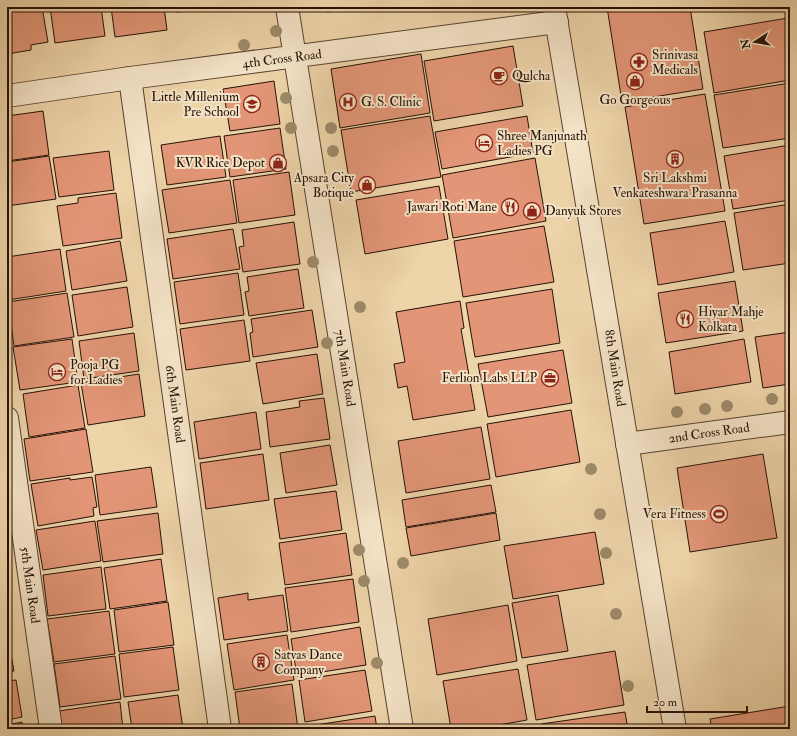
<svg xmlns="http://www.w3.org/2000/svg" width="797" height="736" viewBox="0 0 797 736" font-family="'IM FELL Double Pica',serif">
	<style>
		.building { fill: #e39677; stroke: #261108 }
		.lines { fill: none; stroke-linecap: round; stroke-linejoin: round }
		.minor-casing { stroke: #584230; stroke-width: 24 }
		.tertiary-casing { stroke: #584230; stroke-width: 24 }
		.minor { stroke: #f4e3c7; stroke-width: 22 }
		.tertiary { stroke: #f4e3c7; stroke-width: 22 }
		.tree { fill: #9d8a69 }
		.labels { text-anchor: middle; dominant-baseline: central; stroke-width: 4; stroke-linejoin: round; paint-order: stroke }
		.poi-label { font-size: 13px; fill: #261108; stroke: #f4e3c7; text-anchor: start }
		.street-label { font-size: 13px; fill: #261108; stroke: #f4e3c7 }
	</style>
	<rect width="100%" height="100%" fill="#eed4a9"/>
	<filter id="stains"><feTurbulence type="fractalNoise" baseFrequency=".005" numOctaves="4"/><feColorMatrix values="0 0 0 0 .2 0 0 0 0 .09 0 0 0 0 .02 0 0 0 .5 -.17"/></filter>
	<radialGradient id="worn" r=".72"><stop offset=".6" stop-color="#630" stop-opacity="0"/><stop offset="1" stop-color="#630" stop-opacity=".3"/></radialGradient>
	<g class="building">
		<polygon points="7,7 42,7 48,42 31,45 31,50 7,54"/>
		<polygon points="50,7 101,7 105,36 55,43"/>
		<polygon points="111,7 164,7 167,30 115,37"/>
		<polygon points="176,7 208,7 177,12"/>
		<polygon points="327,7 360,7 327,12"/>
		<polygon points="607,7 690,7 703,89 622,102"/>
		<polygon points="788,18 790,31 790,80 714,93 704,32"/>
		<polygon points="513,46 523,106 434,121 424,61"/>
		<polygon points="421,54 430,113 340,128 331,69"/>
		<polygon points="274,81 280,124 230,131 223,89"/>
		<polygon points="790,83 790,138 723,148 714,95"/>
		<polygon points="705,94 725,211 644,224 625,107"/>
		<polygon points="43,111 49,155 7,161 7,116"/>
		<polygon points="430,116 441,177 351,192 341,130"/>
		<polygon points="527,116 533,153 442,169 435,132"/>
		<polygon points="280,128 286,169 230,177 224,136"/>
		<polygon points="220,136 226,177 167,185 161,145"/>
		<polygon points="790,145 790,200 733,209 724,156"/>
		<polygon points="109,151 114,190 59,197 53,158"/>
		<polygon points="49,156 56,199 7,206 7,162"/>
		<polygon points="535,158 546,221 453,238 442,175"/>
		<polygon points="289,172 295,215 239,223 233,180"/>
		<polygon points="230,180 237,223 169,233 162,190"/>
		<polygon points="439,186 448,239 365,254 356,200"/>
		<polygon points="116,193 122,238 63,246 57,206 78,203 78,198"/>
		<polygon points="790,204 790,263 743,270 734,213"/>
		<polygon points="725,221 734,272 658,285 650,233"/>
		<polygon points="294,222 300,264 243,272 239,247 244,246 242,230"/>
		<polygon points="544,226 554,282 463,297 454,241"/>
		<polygon points="233,229 240,269 173,279 167,239"/>
		<polygon points="120,241 127,281 72,290 66,251"/>
		<polygon points="60,249 66,291 8,300 7,257"/>
		<polygon points="298,269 304,308 249,316 245,292 249,291 247,277"/>
		<polygon points="238,273 244,315 180,324 174,282"/>
		<polygon points="735,281 743,331 666,343 658,293"/>
		<polygon points="127,287 133,327 78,336 72,295"/>
		<polygon points="552,289 560,343 475,357 466,303"/>
		<polygon points="67,293 74,337 14,346 8,302"/>
		<polygon points="460,301 464,328 461,329 475,410 413,420 407,386 398,388 394,364 405,362 396,312"/>
		<polygon points="312,310 318,347 253,357 250,333 253,332 251,319"/>
		<polygon points="244,320 250,361 186,370 180,329"/>
		<polygon points="790,332 790,384 763,388 755,337"/>
		<polygon points="134,333 139,371 84,379 79,341"/>
		<polygon points="72,339 78,382 20,390 13,347"/>
		<polygon points="744,339 751,382 675,394 669,352"/>
		<polygon points="563,350 572,403 488,417 478,364"/>
		<polygon points="317,354 323,394 263,404 256,363"/>
		<polygon points="139,374 145,416 88,425 81,383"/>
		<polygon points="78,385 85,428 29,437 23,394"/>
		<polygon points="324,398 330,439 270,447 266,412 300,407 299,401"/>
		<polygon points="571,410 580,462 496,477 487,424"/>
		<polygon points="256,412 261,449 199,459 194,422"/>
		<polygon points="481,427 490,479 406,493 398,441"/>
		<polygon points="86,429 93,472 30,481 24,439"/>
		<polygon points="330,445 337,485 286,493 280,453"/>
		<polygon points="263,454 269,500 206,509 200,463"/>
		<polygon points="763,454 777,538 690,552 677,468"/>
		<polygon points="151,467 157,507 100,515 95,475"/>
		<polygon points="92,477 97,507 93,508 94,516 38,526 31,484 70,478 70,480"/>
		<polygon points="491,485 496,512 406,527 402,500"/>
		<polygon points="336,491 342,530 280,539 274,499"/>
		<polygon points="158,513 163,554 103,562 97,521"/>
		<polygon points="496,513 500,540 411,556 406,528"/>
		<polygon points="95,521 101,561 43,570 36,530"/>
		<polygon points="595,532 604,584 513,599 504,546"/>
		<polygon points="346,533 352,575 285,585 279,543"/>
		<polygon points="161,559 167,601 110,609 104,568"/>
		<polygon points="101,567 106,609 48,616 43,575"/>
		<polygon points="353,579 359,622 291,632 285,588"/>
		<polygon points="248,593 248,600 283,595 288,631 224,640 218,598"/>
		<polygon points="558,595 568,651 522,658 512,603"/>
		<polygon points="168,602 174,645 119,652 114,610"/>
		<polygon points="508,605 517,661 437,675 428,619"/>
		<polygon points="109,611 115,654 54,662 47,619"/>
		<polygon points="360,627 366,665 297,676 291,639"/>
		<polygon points="7,632 14,671 7,672"/>
		<polygon points="287,635 294,680 234,690 227,644"/>
		<polygon points="173,647 179,690 124,697 119,654"/>
		<polygon points="615,651 624,705 536,720 527,665"/>
		<polygon points="115,656 121,699 60,707 54,664"/>
		<polygon points="518,669 527,720 476,729 451,729 443,681"/>
		<polygon points="365,670 372,711 305,722 299,680"/>
		<polygon points="16,680 22,717 7,720 7,681"/>
		<polygon points="292,684 298,729 240,729 235,692"/>
		<polygon points="178,695 183,729 132,729 128,702"/>
		<polygon points="120,702 123,729 62,729 59,711"/>
		<polygon points="790,706 790,729 712,729 710,719"/>
		<polygon points="625,712 628,729 542,729 541,724"/>
		<polygon points="375,716 377,729 302,729 302,727"/>
		<polygon points="22,722 23,729 7,729 7,725"/>
	</g>
	<g class="lines">
		<g class="minor-casing">
			<g id="minor">
				<polyline points="287,7 402,729"/>
				<polyline points="130,78 220,729"/>
				<polyline points="7,96 130,78 557,22"/>
				<polyline points="7,418 51,729"/>
				<polyline points="627,444 790,422"/>
			</g>
		</g>
		<g class="tertiary-casing">
			<polyline id="tertiary" points="554,7 675,729"/>
		</g>
		<use href="#minor" class="minor"/>
		<use href="#tertiary" class="tertiary"/>
	</g>
	<g class="tree">
		<circle cx="276" cy="31" r="6"/>
		<circle cx="244" cy="45" r="6"/>
		<circle cx="286" cy="98" r="6"/>
		<circle cx="291" cy="128" r="6"/>
		<circle cx="331" cy="128" r="6"/>
		<circle cx="333" cy="151" r="6"/>
		<circle cx="313" cy="262" r="6"/>
		<circle cx="360" cy="307" r="6"/>
		<circle cx="327" cy="343" r="6"/>
		<circle cx="772" cy="399" r="6"/>
		<circle cx="727" cy="406" r="6"/>
		<circle cx="705" cy="409" r="6"/>
		<circle cx="677" cy="412" r="6"/>
		<circle cx="591" cy="469" r="6"/>
		<circle cx="600" cy="514" r="6"/>
		<circle cx="359" cy="550" r="6"/>
		<circle cx="606" cy="553" r="6"/>
		<circle cx="403" cy="563" r="6"/>
		<circle cx="364" cy="581" r="6"/>
		<circle cx="616" cy="614" r="6"/>
		<circle cx="377" cy="663" r="6"/>
		<circle cx="628" cy="686" r="6"/>
	</g>
	<defs>
		<g id="pharmacy-ring" transform="scale(0.9)"><circle r="9.5" fill="#f4e3c7" stroke="#8f2418" stroke-width="1.5"/><path d="M-2-6h4v4h4v4h-4v4h-4v-4h-4v-4h4Z" fill="#8f2418"/></g>
		<g id="cafe-ring" transform="scale(0.9)"><circle r="9.5" fill="#f4e3c7" stroke="#8f2418" stroke-width="1.5"/><path d="M-5.5-4.5H6V0H3Q3 3.5 0 3.5H-2.5Q-5.5 3.5-5.5 0ZM3-3.2v2h1.7v-2ZM-6 4.5H4V6H-6Z" fill="#8f2418"/></g>
		<g id="shop-ring" transform="scale(0.9)"><circle r="9.5" fill="#f4e3c7" stroke="#8f2418" stroke-width="1.5"/><path d="M-5-2.5h2.3a2.7 3.5 0 0 1 5.4 0H5L5.5 6h-11ZM-1.5-2.5h3a1.5 2.3 0 0 0-3 0Z" fill="#8f2418"/></g>
		<g id="hospital-ring" transform="scale(0.9)"><circle r="9.5" fill="#f4e3c7" stroke="#8f2418" stroke-width="1.5"/><path d="M-5-5h3v3.5h4V-5h3V5h-3V1.5h-4V5h-3Z" fill="#8f2418"/></g>
		<g id="school-ring" transform="scale(0.9)"><circle r="9.5" fill="#f4e3c7" stroke="#8f2418" stroke-width="1.5"/><path d="M0-5L7-2L0 1L-7-2ZM-4 1L0 2.5L4 1V4Q0 6-4 4Z" fill="#8f2418"/></g>
		<g id="hotel-ring" transform="scale(0.9)"><circle r="9.5" fill="#f4e3c7" stroke="#8f2418" stroke-width="1.5"/><path d="M-6-4.5h1.5V1H6V5H4.5V3h-9V5H-6ZM-4 0a1.8 1.8 0 1 1 3.6 0ZM.5 0V-2.5h3Q6-2.5 6 0Z" fill="#8f2418"/></g>
		<g id="building-ring" transform="scale(0.9)"><circle r="9.5" fill="#f4e3c7" stroke="#8f2418" stroke-width="1.5"/><path d="M-4-6H4V6H1V3H-1V6H-4ZM-2.5-4.3h1.7v1.8h-1.7ZM.8-4.3h1.7v1.8H.8ZM-2.5-1h1.7V.8h-1.7ZM.8-1h1.7V.8H.8Z" fill="#8f2418"/></g>
		<g id="restaurant-ring" transform="scale(0.9)"><circle r="9.5" fill="#f4e3c7" stroke="#8f2418" stroke-width="1.5"/><path d="M-5-6h1v4h1v-4h1v4h1v-4h1v5L-1.5 .5V6h-2V.5L-5-1ZM5-6V6H3V1.5H1.5Q1.5-4 5-6Z" fill="#8f2418"/></g>
		<g id="office-ring" transform="scale(0.9)"><circle r="9.5" fill="#f4e3c7" stroke="#8f2418" stroke-width="1.5"/><path d="M-6-3h4V-5.5h4V-3h4V5H-6ZM-1-4.5V-3h2v-1.5ZM-6 0V1H6V0Z" fill="#8f2418"/></g>
		<g id="stadium-ring" transform="scale(0.9)"><circle r="9.5" fill="#f4e3c7" stroke="#8f2418" stroke-width="1.5"/><path d="M0-5a6.5 5 0 1 0 0 10a6.5 5 0 1 0 0-10ZM-3.5-1.8h7v3.6h-7Z" fill="#8f2418"/></g>
	</defs>
	<g fill-rule="evenodd">
		<use href="#pharmacy-ring" x="639" y="62"/>
		<use href="#cafe-ring" x="499" y="76"/>
		<use href="#shop-ring" x="635" y="81"/>
		<use href="#hospital-ring" x="348" y="102"/>
		<use href="#school-ring" x="252" y="104"/>
		<use href="#hotel-ring" x="484" y="143"/>
		<use href="#building-ring" x="675" y="159"/>
		<use href="#shop-ring" x="278" y="163"/>
		<use href="#shop-ring" x="367" y="185"/>
		<use href="#restaurant-ring" x="510" y="207"/>
		<use href="#shop-ring" x="532" y="211"/>
		<use href="#restaurant-ring" x="685" y="319"/>
		<use href="#hotel-ring" x="57" y="372"/>
		<use href="#office-ring" x="550" y="378"/>
		<use href="#stadium-ring" x="719" y="514"/>
		<use href="#building-ring" x="261" y="662"/>
	</g>
	<g class="labels">
		<g class="poi-label">
			<text x="652" y="55">Srinivasa<tspan x="652" dy="15">Medicals</tspan></text>
			<text x="512" y="76">Qulcha</text>
			<text x="239" y="97" text-anchor="end">Little Millenium<tspan x="239" dy="15">Pre School</tspan></text>
			<text x="635" y="100" text-anchor="middle">Go Gorgeous</text>
			<text x="361" y="102">G. S. Clinic</text>
			<text x="497" y="136">Shree Manjunath<tspan x="497" dy="15">Ladies PG</tspan></text>
			<text x="265" y="163" text-anchor="end">KVR Rice Depot</text>
			<text x="354" y="178" text-anchor="end">Apsara City<tspan x="354" dy="15">Botique</tspan></text>
			<text x="675" y="178" text-anchor="middle">Sri Lakshmi<tspan x="675" dy="15">Venkateshwara Prasanna</tspan></text>
			<text x="497" y="207" text-anchor="end">Jawari Roti Mane</text>
			<text x="545" y="211">Danyuk Stores</text>
			<text x="698" y="312">Hiyar Mahje<tspan x="698" dy="15">Kolkata</tspan></text>
			<text x="70" y="365">Pooja PG<tspan x="70" dy="15">for Ladies</tspan></text>
			<text x="537" y="378" text-anchor="end">Ferlion Labs LLP</text>
			<text x="706" y="514" text-anchor="end">Vera Fitness</text>
			<text x="274" y="655">Satvas Dance<tspan x="274" dy="15">Company</tspan></text>
		</g>
		<g class="street-label">
			<text transform="translate(282 59) rotate(-7)">4th Cross Road</text>
			<text transform="translate(345 368) rotate(81)">7th Main Road</text>
			<text transform="translate(615 368) rotate(81)">8th Main Road</text>
			<text transform="translate(175 404) rotate(82)">6th Main Road</text>
			<text transform="translate(709 433) rotate(-8)">2nd Cross Road</text>
			<text transform="translate(30 585) rotate(82)">5th Main Road</text>
		</g>
	</g>
	<rect width="797" height="736" fill="none" stroke="#eed4a9" stroke-width="24"/>
	<rect x="8" y="8" width="781" height="720" fill="none" stroke="#261108" stroke-width="2"/>
	<rect x="12" y="12" width="773" height="712" fill="none" stroke="#261108"/>
	<g transform="translate(755 42) rotate(258)" stroke="#f4e3c7" stroke-width="3" paint-order="stroke">
	<path d="M0-3L7 15L0 10L-7 15Z" fill="#261108"/>
	<text y="-6" font-size="11" font-weight="bold" text-anchor="middle" fill="#261108">N</text>
	</g>
	<path d="M647 706v6h100v-6" fill="none" stroke="#261108" stroke-width="2"/>
	<text x="653" y="706" font-size="12" fill="#261108" stroke="#f4e3c7" stroke-width="3" paint-order="stroke">20 m</text>
	<rect width="100%" height="100%" filter="url(#stains)"/>
	<rect width="100%" height="100%" fill="url(#worn)"/>
</svg>
